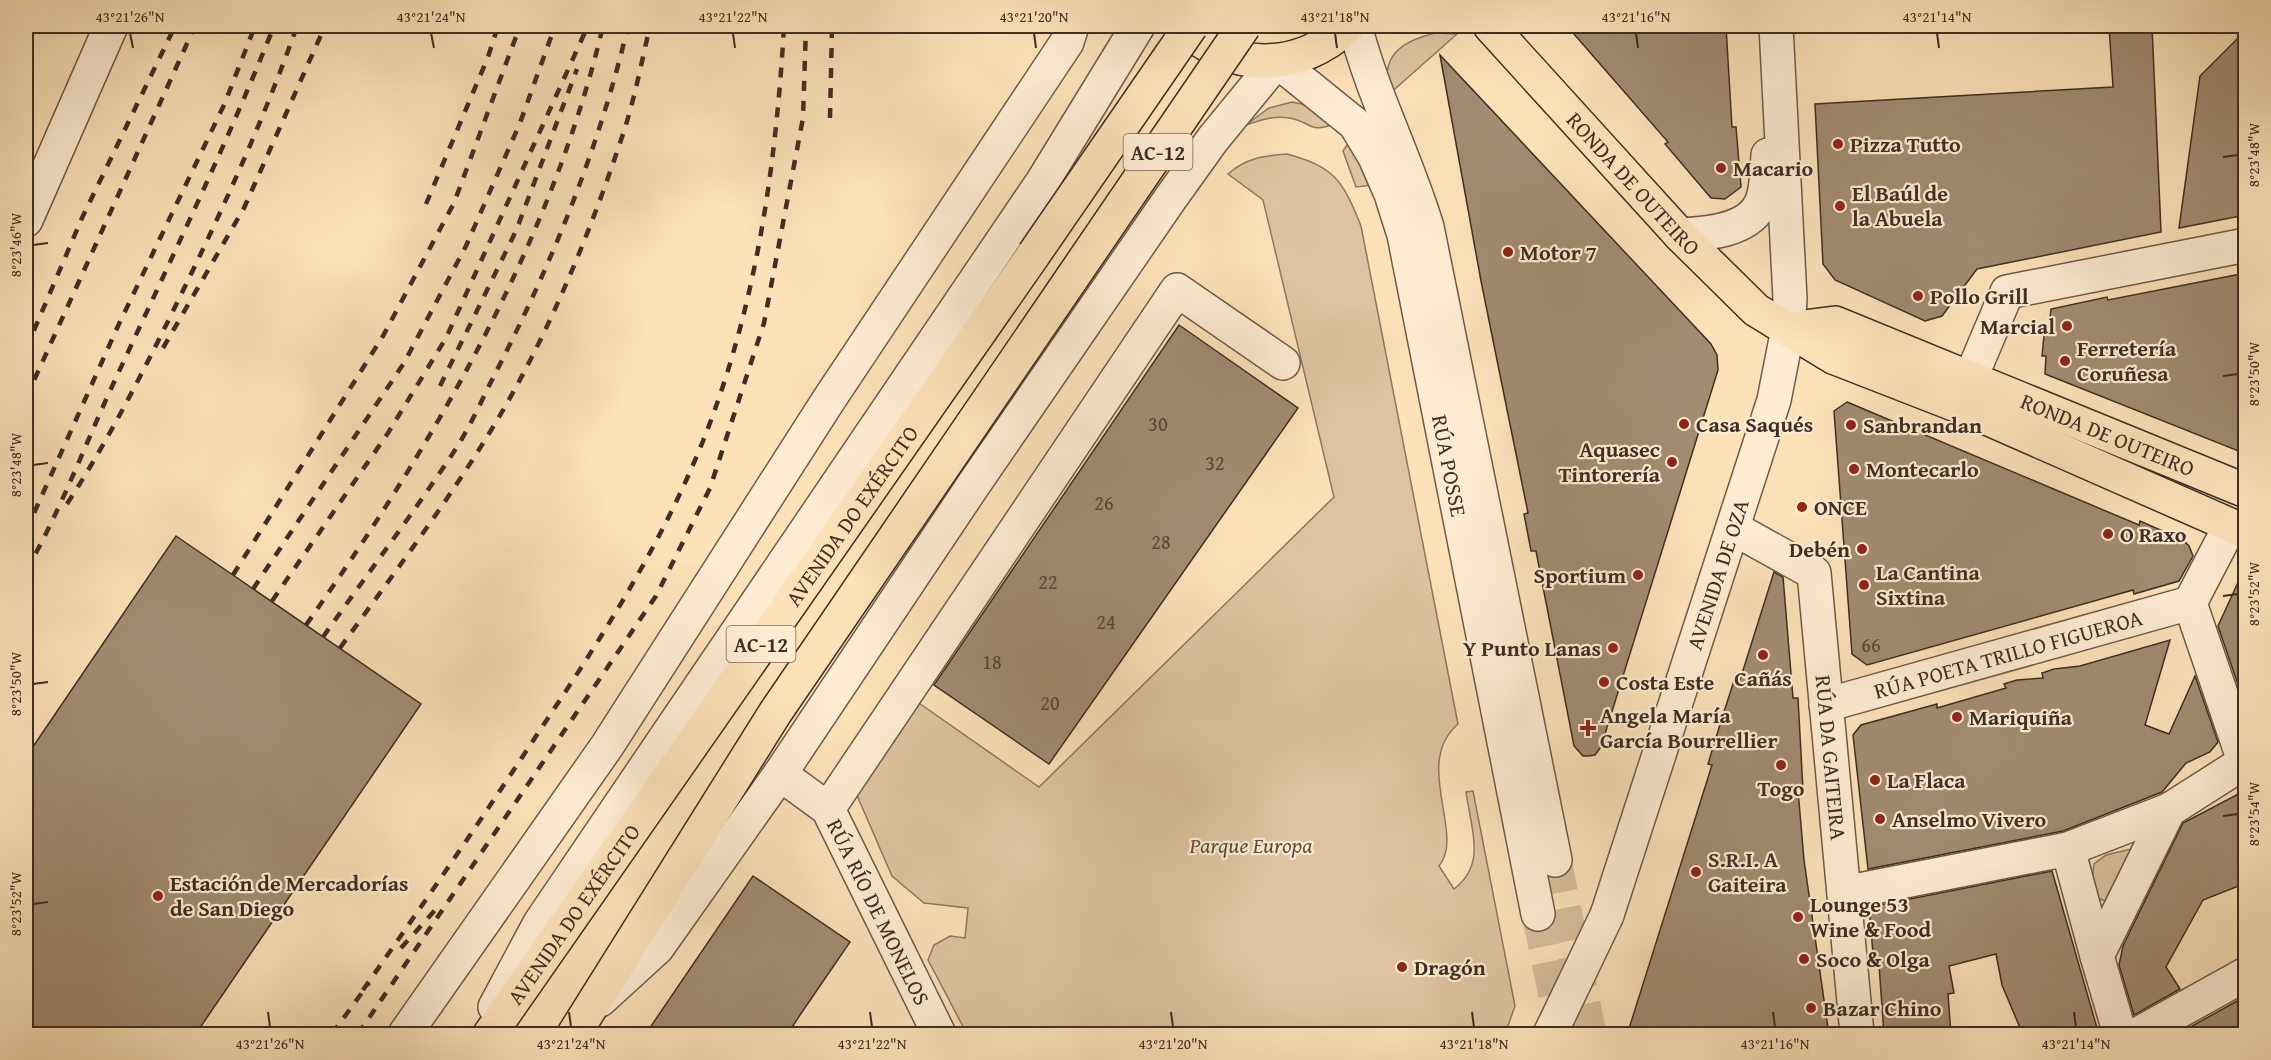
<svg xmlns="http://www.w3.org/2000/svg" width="2271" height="1060" viewBox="0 0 2271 1060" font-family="'Gentium Book Plus',serif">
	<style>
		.green { fill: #ddc39f; stroke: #8e7860; stroke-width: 1.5 }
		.building { fill: #a28b70; stroke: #402e21; stroke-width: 1.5 }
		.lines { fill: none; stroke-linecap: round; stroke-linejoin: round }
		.minor-tunnel { stroke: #d7bd9b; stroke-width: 33; stroke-dasharray: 33 16; stroke-linecap: butt }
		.minor-casing { stroke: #6f5b47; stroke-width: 36 }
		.major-casing { stroke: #402e21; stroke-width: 36 }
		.minor { stroke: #feecd2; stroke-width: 33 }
		.major { stroke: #fde1b9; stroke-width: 33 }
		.rail { stroke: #402e21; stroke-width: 4.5; stroke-dasharray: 10 10; stroke-linecap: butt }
		.minor-bridge-casing { stroke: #6f5b47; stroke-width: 36; stroke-linecap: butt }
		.major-bridge-casing { stroke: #402e21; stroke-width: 36; stroke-linecap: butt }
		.minor-bridge { stroke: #feecd2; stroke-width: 33 }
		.major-bridge { stroke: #fde1b9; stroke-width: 33 }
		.ticks { fill: none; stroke: #402e21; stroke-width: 2 }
		.poi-dot { fill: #8f2418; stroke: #feecd2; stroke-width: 2 }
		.labels { text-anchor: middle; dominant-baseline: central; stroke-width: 4.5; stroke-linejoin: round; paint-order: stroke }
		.number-label { font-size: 20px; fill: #584535 }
		.shield { fill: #feecd2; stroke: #796756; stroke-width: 1.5 }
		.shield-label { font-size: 21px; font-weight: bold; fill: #402e21 }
		.poi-label { font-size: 22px; font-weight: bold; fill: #402e21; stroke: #feecd2; text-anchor: start }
		.street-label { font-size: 22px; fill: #402e21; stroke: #feecd2 }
		.park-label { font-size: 22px; font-style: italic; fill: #5f4c3a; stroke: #feecd2 }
		.neatline { fill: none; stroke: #402e21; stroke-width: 2 }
		.ticks-label { font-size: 15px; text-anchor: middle; fill: #402e21 }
	</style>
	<rect width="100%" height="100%" fill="#fde1b9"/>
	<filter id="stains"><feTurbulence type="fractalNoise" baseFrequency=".00333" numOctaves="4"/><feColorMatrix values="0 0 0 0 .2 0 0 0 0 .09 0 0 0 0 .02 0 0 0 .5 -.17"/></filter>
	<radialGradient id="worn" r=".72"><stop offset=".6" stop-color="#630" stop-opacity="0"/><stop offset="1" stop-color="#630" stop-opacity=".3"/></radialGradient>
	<g class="green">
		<path d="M 1435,33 L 1457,34 L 1388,95 C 1381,56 1399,42 1435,33 Z"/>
		<path d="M 1292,102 L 1316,107 L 1334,124 C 1309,134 1310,121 1289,118 C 1274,115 1259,121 1246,125 L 1269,108 Z"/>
		<polygon points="1350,140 1374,185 1356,187 1343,151"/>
		<path d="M 1287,154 C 1335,167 1343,181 1361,226 L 1458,724 C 1412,764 1466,834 1439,866 L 1454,889 C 1487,864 1471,829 1466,792 L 1473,791 L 1515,1006 L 1505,1034 L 967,1034 L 928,960 L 934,945 L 950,936 L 965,938 L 968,908 L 924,903 L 892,876 L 856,793 L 916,701 L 1039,787 L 1334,497 L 1263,200 L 1228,174 C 1246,158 1263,156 1287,154 Z"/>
		<polygon points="2131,849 2135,854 2114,892 2105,901 2098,898 2092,881 2094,864 2106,855"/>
	</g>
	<g class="building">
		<polygon points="1567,26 1726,26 1732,127 1736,127 1741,187 1725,199 1711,198 1665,144 1668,142"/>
		<polygon points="2109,26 2152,26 2161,232 1977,269 1942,316 1925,321 1835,280 1823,264 1815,104 2113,87"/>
		<polygon points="2246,30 2246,215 2179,228 2200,76"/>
		<polygon points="1440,55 1711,344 1717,355 1718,370 1601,747 1595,755 1589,756 1583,756 1574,746 1536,551 1531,551 1524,514 1528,513 1481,281"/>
		<polygon points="2246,273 2246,454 2045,374 2046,356 2042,356 2045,326 2049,327 2051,309 2107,297 2108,300"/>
		<polygon points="1179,325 1298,408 1049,764 934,685"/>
		<polygon points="1847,402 2139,525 2140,521 2183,540 2189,546 2193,556 2179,581 2134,594 2133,590 1867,665 1852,654 1834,411"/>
		<polygon points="176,536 421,704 195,1035 26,1035 26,757"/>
		<polygon points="2246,565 2246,704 2245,705 2218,626"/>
		<polygon points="1774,572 1783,577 1793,698 1798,698 1803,790 1798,790 1804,860 1829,1035 1627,1035 1712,765 1708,764 1721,721 1734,681 1739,683"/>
		<polygon points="2170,640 2145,725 2169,734 2195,676 2218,742 2210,752 2186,763 2162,792 2063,831 1868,869 1853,735 1861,725 1937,704 1937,708 2006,688 2004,684 2017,680 2043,678 2042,673 2054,669 2080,666"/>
		<polygon points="2246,790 2246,883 2203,900 2166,967 2180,989 2134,1015 2119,965 2123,946 2183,823"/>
		<polygon points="2052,871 2099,1035 2023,1035 2002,985 1996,954 1949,966 1954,993 1948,994 1951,1035 1884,1035 1879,965 1874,965 1869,907"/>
		<polygon points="753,876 850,942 798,1018 787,1035 645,1035"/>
		<polygon points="2246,996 2246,1035 2176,1035"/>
	</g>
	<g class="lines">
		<g class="minor-tunnel">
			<polyline points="1555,860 1590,1034"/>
			<polyline points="1538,914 1563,1033"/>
		</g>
		<g class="minor-casing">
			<g id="minor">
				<path d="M 1355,26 C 1373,95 1406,158 1427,227 L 1555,860"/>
				<polyline points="26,220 111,26"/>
				<path d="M 1680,235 C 1706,234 1751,231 1762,201 C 1767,188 1767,169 1768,155"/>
				<polyline points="1985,402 1971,377 2007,292 2246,245"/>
				<polyline points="2230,526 2190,603 2244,761"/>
				<path id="s1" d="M 1733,528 L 1814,573 L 1857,1034"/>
				<path id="s2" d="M 1826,705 L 2190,603"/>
				<path id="s3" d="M 780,774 L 828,809 L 939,1034"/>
				<polyline points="828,809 1177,290 1283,363"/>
				<polyline points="1844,893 2068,849"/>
				<path id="s4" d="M 1607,915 L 1774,400 L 1788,329 L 1790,299 L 1776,26"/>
				<polyline points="2097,956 2068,849 2169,810"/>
				<path id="s5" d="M 600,1000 L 657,948 L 780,774 L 974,484 L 1170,199 L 1213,139 L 1277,61 L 1355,124 L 1375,157 L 1391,194 L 1404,235 L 1538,914"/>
				<polyline points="495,1007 540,923 1043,181 1138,26"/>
				<polyline points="405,1034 607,746 828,401 1067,42 1072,26"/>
				<polyline points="2120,1034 2097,956 2169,810 2246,761"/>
				<polyline points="2138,1034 2246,974"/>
			</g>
		</g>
		<g class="major-casing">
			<g id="major">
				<path d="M 1184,26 C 1229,73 1301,72 1348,26"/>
				<path id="s6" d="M 1490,26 L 1680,235 L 1756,310 L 1833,357 L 1964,408 L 2246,532"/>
				<path id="s7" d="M 1788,329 L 1835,323 L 2246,491"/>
				<path id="s8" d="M 490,1034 L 1034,254"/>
				<polyline points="574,1034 775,713 1072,278"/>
			</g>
		</g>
		<use href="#minor" class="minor"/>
		<use href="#major" class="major"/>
		<g class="rail">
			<polyline points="830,118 832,26"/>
			<polyline points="426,204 488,57 498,26"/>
			<polyline points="163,348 244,208 325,26"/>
			<polyline points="26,349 82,218 175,26"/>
			<polyline points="440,386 516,231 577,69"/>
			<polyline points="26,398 195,26"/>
			<path d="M 67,504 C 109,439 142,374 176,305 C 221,213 263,122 297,26"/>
			<polyline points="26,531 118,326 224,105 255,26"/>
			<path d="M 26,571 C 61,510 86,442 116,378 C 170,261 226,146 274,26"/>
			<polyline points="233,575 383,336 454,203 520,26"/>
			<polyline points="253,589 404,363 466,246 520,123 555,26"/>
			<polyline points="272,601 388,433 446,338 586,30"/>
			<path d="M 306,625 C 433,445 552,242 603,26"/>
			<path d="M 323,637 C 368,573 415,511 457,447 C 472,423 484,395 497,370 C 553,261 600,145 628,26"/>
			<path d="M 340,648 C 397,569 457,490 506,405 C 555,319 593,225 624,131 C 635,97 642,60 650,26"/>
			<polyline points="401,948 437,908"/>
			<path d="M 363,990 C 424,903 484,816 542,727 C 603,636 662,543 703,441 C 756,308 776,167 784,26"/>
			<polyline points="332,1034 369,983"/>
			<polyline points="358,1034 656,596 710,488 764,323 803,118 806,26"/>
		</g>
		<g class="minor-bridge-casing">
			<polyline id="minor-bridge" points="1550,1034 1607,915"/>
		</g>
		<g class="major-bridge-casing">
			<g id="major-bridge">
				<polyline points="1034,254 1191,26"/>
				<polyline points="1072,278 1244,26"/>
			</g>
		</g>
		<use href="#minor-bridge" class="minor-bridge"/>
		<use href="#major-bridge" class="major-bridge"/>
	</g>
	<path class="ticks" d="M 130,33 L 133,48M 431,33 L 434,48M 733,33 L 735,48M 1034,33 L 1036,48M 1335,33 L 1337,48M 1636,33 L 1638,48M 1937,33 L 1939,48M 2223,157 L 2238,155M 33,245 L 48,243M 2223,376 L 2238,374M 33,465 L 48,463M 2223,596 L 2238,594M 33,684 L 48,682M 2223,816 L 2238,814M 33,904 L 48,902M 268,1012 L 270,1027M 569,1012 L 571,1027M 870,1012 L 872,1027M 1171,1012 L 1173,1027M 1472,1012 L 1474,1027M 1773,1012 L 1775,1027M 2074,1012 L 2076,1027"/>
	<g class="poi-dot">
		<circle cx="1838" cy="144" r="6"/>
		<circle cx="1721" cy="168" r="6"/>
		<circle cx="1840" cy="206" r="6"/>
		<circle cx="1508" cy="252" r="6"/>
		<circle cx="1918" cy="296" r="6"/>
		<circle cx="2067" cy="326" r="6"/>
		<circle cx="2065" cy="361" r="6"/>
		<circle cx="1684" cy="424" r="6"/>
		<circle cx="1851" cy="425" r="6"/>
		<circle cx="1672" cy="462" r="6"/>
		<circle cx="1854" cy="469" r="6"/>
		<circle cx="1802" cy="507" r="6"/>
		<circle cx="2108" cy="534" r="6"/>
		<circle cx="1862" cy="549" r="6"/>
		<circle cx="1638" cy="575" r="6"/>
		<circle cx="1864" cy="585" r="6"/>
		<circle cx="1613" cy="648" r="6"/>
		<circle cx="1763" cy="655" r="6"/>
		<circle cx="1604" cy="682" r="6"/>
		<circle cx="1957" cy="717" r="6"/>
		<path d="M1585 719h6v6h6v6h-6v6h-6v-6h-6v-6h6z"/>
		<circle cx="1781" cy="765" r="6"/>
		<circle cx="1875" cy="780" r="6"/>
		<circle cx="1880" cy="819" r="6"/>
		<circle cx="1696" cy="872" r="6"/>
		<circle cx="158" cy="896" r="6"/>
		<circle cx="1798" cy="917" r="6"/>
		<circle cx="1804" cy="959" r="6"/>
		<circle cx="1402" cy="967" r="6"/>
		<circle cx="1811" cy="1008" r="6"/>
	</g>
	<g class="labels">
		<g class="number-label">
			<text x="1158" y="423">30</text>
			<text x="1215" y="462">32</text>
			<text x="1104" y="502">26</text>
			<text x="1161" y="541">28</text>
			<text x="1048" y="581">22</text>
			<text x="1106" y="621">24</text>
			<text x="1871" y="644">66</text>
			<text x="992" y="661">18</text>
			<text x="1050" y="702">20</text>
		</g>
		<g class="shield">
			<rect x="1123.5" y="134" width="69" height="36" rx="4.5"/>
			<rect x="726.5" y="626" width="69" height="36" rx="4.5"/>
		</g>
		<g class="shield-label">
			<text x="1158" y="152">AC-12</text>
			<text x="761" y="644">AC-12</text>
		</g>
		<g class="poi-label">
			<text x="1850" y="144">Pizza Tutto</text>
			<text x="1733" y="168">Macario</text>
			<text x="1852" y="193">El Baúl de<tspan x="1852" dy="25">la Abuela</tspan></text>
			<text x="1520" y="252">Motor 7</text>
			<text x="1930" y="296">Pollo Grill</text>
			<text x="2055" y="326" text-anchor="end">Marcial</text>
			<text x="2077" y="348">Ferretería<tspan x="2077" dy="25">Coruñesa</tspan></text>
			<text x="1696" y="424">Casa Saqués</text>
			<text x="1863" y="425">Sanbrandan</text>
			<text x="1660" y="449" text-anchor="end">Aquasec<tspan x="1660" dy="25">Tintorería</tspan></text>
			<text x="1866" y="469">Montecarlo</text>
			<text x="1814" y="507">ONCE</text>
			<text x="2120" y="534">O Raxo</text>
			<text x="1850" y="549" text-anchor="end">Debén</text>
			<text x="1876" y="572">La Cantina<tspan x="1876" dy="25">Sixtina</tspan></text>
			<text x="1626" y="575" text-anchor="end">Sportium</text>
			<text x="1601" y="648" text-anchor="end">Y Punto Lanas</text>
			<text x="1763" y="678" text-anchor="middle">Cañás</text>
			<text x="1616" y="682">Costa Este</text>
			<text x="1600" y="715">Angela María<tspan x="1600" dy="25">García Bourrellier</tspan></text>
			<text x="1969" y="717">Mariquiña</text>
			<text x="1887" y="780">La Flaca</text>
			<text x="1781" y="788" text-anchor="middle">Togo</text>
			<text x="1892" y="819">Anselmo Vivero</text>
			<text x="1708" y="859">S.R.I. A<tspan x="1708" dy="25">Gaiteira</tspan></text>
			<text x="170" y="883">Estación de Mercadorías<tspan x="170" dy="25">de San Diego</tspan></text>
			<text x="1810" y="904">Lounge 53<tspan x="1810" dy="25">Wine &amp; Food</tspan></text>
			<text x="1816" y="959">Soco &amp; Olga</text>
			<text x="1414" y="967">Dragón</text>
			<text x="1823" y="1008">Bazar Chino</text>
		</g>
		<g class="street-label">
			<text stroke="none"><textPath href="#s6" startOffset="213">RONDA DE OUTEIRO</textPath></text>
			<text stroke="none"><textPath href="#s7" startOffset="342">RONDA DE OUTEIRO</textPath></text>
			<text stroke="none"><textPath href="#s5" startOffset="1617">RÚA POSSE</textPath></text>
			<text stroke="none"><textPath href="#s8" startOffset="632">AVENIDA DO EXÉRCITO</textPath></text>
			<text stroke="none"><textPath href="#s4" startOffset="358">AVENIDA DE OZA</textPath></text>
			<text stroke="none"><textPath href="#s2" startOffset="189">RÚA POETA TRILLO FIGUEROA</textPath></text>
			<text stroke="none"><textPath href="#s1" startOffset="278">RÚA DA GAITEIRA</textPath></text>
			<text stroke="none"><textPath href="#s3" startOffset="174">RÚA RÍO DE MONELOS</textPath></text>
			<text stroke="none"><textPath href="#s8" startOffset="146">AVENIDA DO EXÉRCITO</textPath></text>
		</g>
		<g class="park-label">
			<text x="1251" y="845">Parque Europa</text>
		</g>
	</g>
	<rect width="2271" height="1060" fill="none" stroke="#fde1b9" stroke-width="66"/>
	<rect x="33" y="33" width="2205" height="994" class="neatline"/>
	<g class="ticks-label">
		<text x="130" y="22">43°21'26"N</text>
		<text x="431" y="22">43°21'24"N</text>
		<text x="733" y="22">43°21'22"N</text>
		<text x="1034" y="22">43°21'20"N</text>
		<text x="1335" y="22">43°21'18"N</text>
		<text x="1636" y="22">43°21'16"N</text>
		<text x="1937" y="22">43°21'14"N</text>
		<text transform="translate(2254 155) rotate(-90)" y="5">8°23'48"W</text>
		<text transform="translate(16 245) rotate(-90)" y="5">8°23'46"W</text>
		<text transform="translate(2254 374) rotate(-90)" y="5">8°23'50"W</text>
		<text transform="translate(16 465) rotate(-90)" y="5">8°23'48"W</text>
		<text transform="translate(2254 594) rotate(-90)" y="5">8°23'52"W</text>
		<text transform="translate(16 684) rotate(-90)" y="5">8°23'50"W</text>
		<text transform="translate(2254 814) rotate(-90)" y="5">8°23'54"W</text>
		<text transform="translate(16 904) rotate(-90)" y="5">8°23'52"W</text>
		<text x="270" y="1049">43°21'26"N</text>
		<text x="571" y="1049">43°21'24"N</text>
		<text x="872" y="1049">43°21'22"N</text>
		<text x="1173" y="1049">43°21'20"N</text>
		<text x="1474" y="1049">43°21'18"N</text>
		<text x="1775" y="1049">43°21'16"N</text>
		<text x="2076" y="1049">43°21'14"N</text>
	</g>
	<rect width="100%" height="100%" filter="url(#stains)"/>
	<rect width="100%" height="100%" fill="url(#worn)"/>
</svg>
